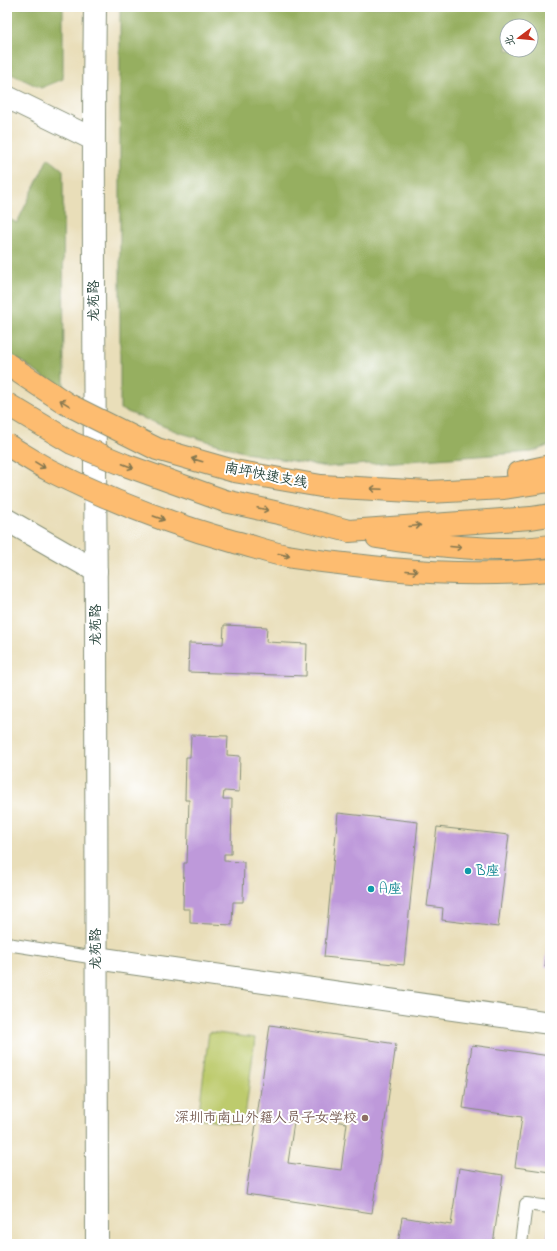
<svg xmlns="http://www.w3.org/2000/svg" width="557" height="1251" viewBox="0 0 557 1251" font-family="'Indie Flower','LXGW WenKai TC',sans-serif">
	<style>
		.green { fill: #bdcb6d; stroke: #6e8450 }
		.forest { fill: #96af60; stroke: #5a764a; fill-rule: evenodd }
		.building { fill: #be99da; fill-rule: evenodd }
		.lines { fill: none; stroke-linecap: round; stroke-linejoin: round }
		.service-casing { stroke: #848e76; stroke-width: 14 }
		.minor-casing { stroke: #848e76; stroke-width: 24 }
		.tertiary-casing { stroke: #848e76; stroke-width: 24 }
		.trunk-casing { stroke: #848e76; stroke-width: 24 }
		.service { stroke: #fff; stroke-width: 12 }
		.minor { stroke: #fff; stroke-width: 22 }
		.tertiary { stroke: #fff; stroke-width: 22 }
		.trunk { stroke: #fdbc6f; stroke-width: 22 }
		.trunk-bridge-casing { stroke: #848e76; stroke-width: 24; stroke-linecap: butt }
		.trunk-bridge { stroke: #fdbc6f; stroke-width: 22 }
		.oneway { stroke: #83764f }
		.culture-dot { fill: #0f9aa8; stroke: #fff; stroke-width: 1.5 }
		.education-dot { fill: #8d6e63; stroke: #fff; stroke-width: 1.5 }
		.labels { text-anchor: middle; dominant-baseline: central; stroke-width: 4; stroke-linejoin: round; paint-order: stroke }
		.street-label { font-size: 14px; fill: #1f3d34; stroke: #fff }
		.culture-label { font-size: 14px; fill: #0d838f; stroke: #fff; text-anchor: start }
		.education-label { font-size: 14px; fill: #785e54; stroke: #fff; text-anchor: end }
	</style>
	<rect width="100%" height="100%" fill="#fff"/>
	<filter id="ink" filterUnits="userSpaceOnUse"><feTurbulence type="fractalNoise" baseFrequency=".025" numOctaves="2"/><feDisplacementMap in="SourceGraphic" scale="8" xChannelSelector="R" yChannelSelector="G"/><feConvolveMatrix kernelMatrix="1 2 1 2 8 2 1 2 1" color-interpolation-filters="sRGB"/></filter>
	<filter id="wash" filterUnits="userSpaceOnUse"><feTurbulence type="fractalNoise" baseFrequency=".012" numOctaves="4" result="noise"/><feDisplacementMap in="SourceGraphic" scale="16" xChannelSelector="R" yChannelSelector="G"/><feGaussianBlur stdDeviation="0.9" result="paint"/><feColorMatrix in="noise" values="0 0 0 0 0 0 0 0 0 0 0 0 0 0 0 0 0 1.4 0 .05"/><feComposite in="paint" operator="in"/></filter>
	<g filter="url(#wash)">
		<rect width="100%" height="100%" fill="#e9deb9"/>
		<polygon class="green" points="209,1032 255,1038 244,1125 198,1119"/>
		<g class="forest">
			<polygon points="7,7 63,7 63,79 41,88 7,72"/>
			<path d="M 120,7 L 550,7 L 550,445 L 532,452 L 327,467 L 246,453 L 178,432 L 120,409 ZM 507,26 L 531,26 L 531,50 L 507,50 Z"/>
			<polygon points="48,158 63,170 64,392 7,351 7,218 17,223"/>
		</g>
		<g id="blocks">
			<g class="building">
				<polygon points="224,625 267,627 266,642 307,644 306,676 188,672 189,643 223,644"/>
				<polygon points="191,735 228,736 227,755 240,756 239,792 224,791 223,799 232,799 231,854 224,854 224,861 244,862 243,902 233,902 232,925 190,923 190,909 183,909 184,863 187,863 189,800 185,800 186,757 190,757"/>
				<polygon points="338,813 418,822 404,965 324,957"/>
				<polygon points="437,827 509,835 498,927 442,920 443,908 427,906"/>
				<polygon points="549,938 550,938 550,967 545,967"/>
				<path d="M 270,1025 L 396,1044 L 372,1213 L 246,1194 ZM 295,1115 L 347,1123 L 341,1170 L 288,1163 Z"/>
				<polygon points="472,1045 550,1056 550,1172 515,1167 522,1117 463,1108"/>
				<polygon points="459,1168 503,1175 493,1244 398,1244 402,1217 451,1225"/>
				<polygon points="549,1225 550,1226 550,1244 546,1244"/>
			</g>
		</g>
	</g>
	<g filter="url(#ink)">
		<use href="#blocks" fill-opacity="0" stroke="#848e76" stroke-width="1"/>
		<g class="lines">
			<g class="service-casing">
				<g id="service">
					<polyline points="7,944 96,958"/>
					<polyline points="521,1244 526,1204 550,1207"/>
				</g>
			</g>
			<g class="minor-casing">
				<g id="minor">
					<polyline points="7,97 93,139"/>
					<polyline points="7,520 96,571"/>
					<polyline points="96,958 550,1023"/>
				</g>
			</g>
			<g class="tertiary-casing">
				<path id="tertiary" d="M 95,7 C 92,210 95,413 96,616 C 97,825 96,1035 97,1244"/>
			</g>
			<g class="trunk-casing">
				<g id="trunk">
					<polyline points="234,471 321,486 429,492 504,488 550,481"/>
					<polyline points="518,473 550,466"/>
					<polyline points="225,501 283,514 349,531 531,518 550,515"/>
					<path d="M 377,537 C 401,541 424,544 448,546 C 482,549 516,551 550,546"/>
				</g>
			</g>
			<use href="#service" class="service"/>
			<use href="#minor" class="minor"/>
			<use href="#tertiary" class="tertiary"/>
			<use href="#trunk" class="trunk"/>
			<g class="trunk-bridge-casing">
				<g id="trunk-bridge">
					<polyline points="7,364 67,404 157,449 234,471"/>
					<polyline points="7,404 72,443 125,465 225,501"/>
					<path d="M 7,445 C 21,453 34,462 49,470 C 108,500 170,524 235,542 C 252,546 270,553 287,556 C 321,562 356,565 390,569 C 443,574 497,575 550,570"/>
				</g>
			</g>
			<use href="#trunk-bridge" class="trunk-bridge"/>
		</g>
		<defs><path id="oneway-shaft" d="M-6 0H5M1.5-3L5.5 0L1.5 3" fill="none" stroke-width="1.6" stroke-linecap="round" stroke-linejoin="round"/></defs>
		<g class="oneway">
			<use href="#oneway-shaft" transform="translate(65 403) rotate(-149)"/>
			<use href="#oneway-shaft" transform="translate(197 460) rotate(-164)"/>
			<use href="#oneway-shaft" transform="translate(40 465) rotate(31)"/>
			<use href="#oneway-shaft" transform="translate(128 466) rotate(21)"/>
			<use href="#oneway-shaft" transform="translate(376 489) rotate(-177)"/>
			<use href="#oneway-shaft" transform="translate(263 509) rotate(12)"/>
			<use href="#oneway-shaft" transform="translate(159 518) rotate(20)"/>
			<use href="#oneway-shaft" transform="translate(415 526) rotate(-5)"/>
			<use href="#oneway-shaft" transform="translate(456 547) rotate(5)"/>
			<use href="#oneway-shaft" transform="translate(284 555) rotate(13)"/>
			<use href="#oneway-shaft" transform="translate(412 571) rotate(5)"/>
		</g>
	</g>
	<g class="culture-dot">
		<circle cx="468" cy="871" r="4"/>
		<circle cx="371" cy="889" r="4"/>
	</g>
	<circle class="education-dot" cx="365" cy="1118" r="4"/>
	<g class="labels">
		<g class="street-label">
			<text transform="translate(94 301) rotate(-90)">龙苑路</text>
			<text transform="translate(266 476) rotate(11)">南坪快速支线</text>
			<text transform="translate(96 625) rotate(-90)">龙苑路</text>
			<text transform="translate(96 949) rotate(-90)">龙苑路</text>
		</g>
		<g class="culture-label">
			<text x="476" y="871">B座</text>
			<text x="379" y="889">A座</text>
		</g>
		<g class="education-label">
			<text x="357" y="1118">深圳市南山外籍人员子女学校</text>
		</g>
	</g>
	<rect width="557" height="1251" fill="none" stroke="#fff" stroke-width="24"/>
	<g transform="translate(519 38) rotate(254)"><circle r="19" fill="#ffffff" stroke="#a5b1ae"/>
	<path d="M0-3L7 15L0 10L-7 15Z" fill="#c8321e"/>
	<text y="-6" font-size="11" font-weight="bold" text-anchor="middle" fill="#1f3d34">北</text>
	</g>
</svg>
